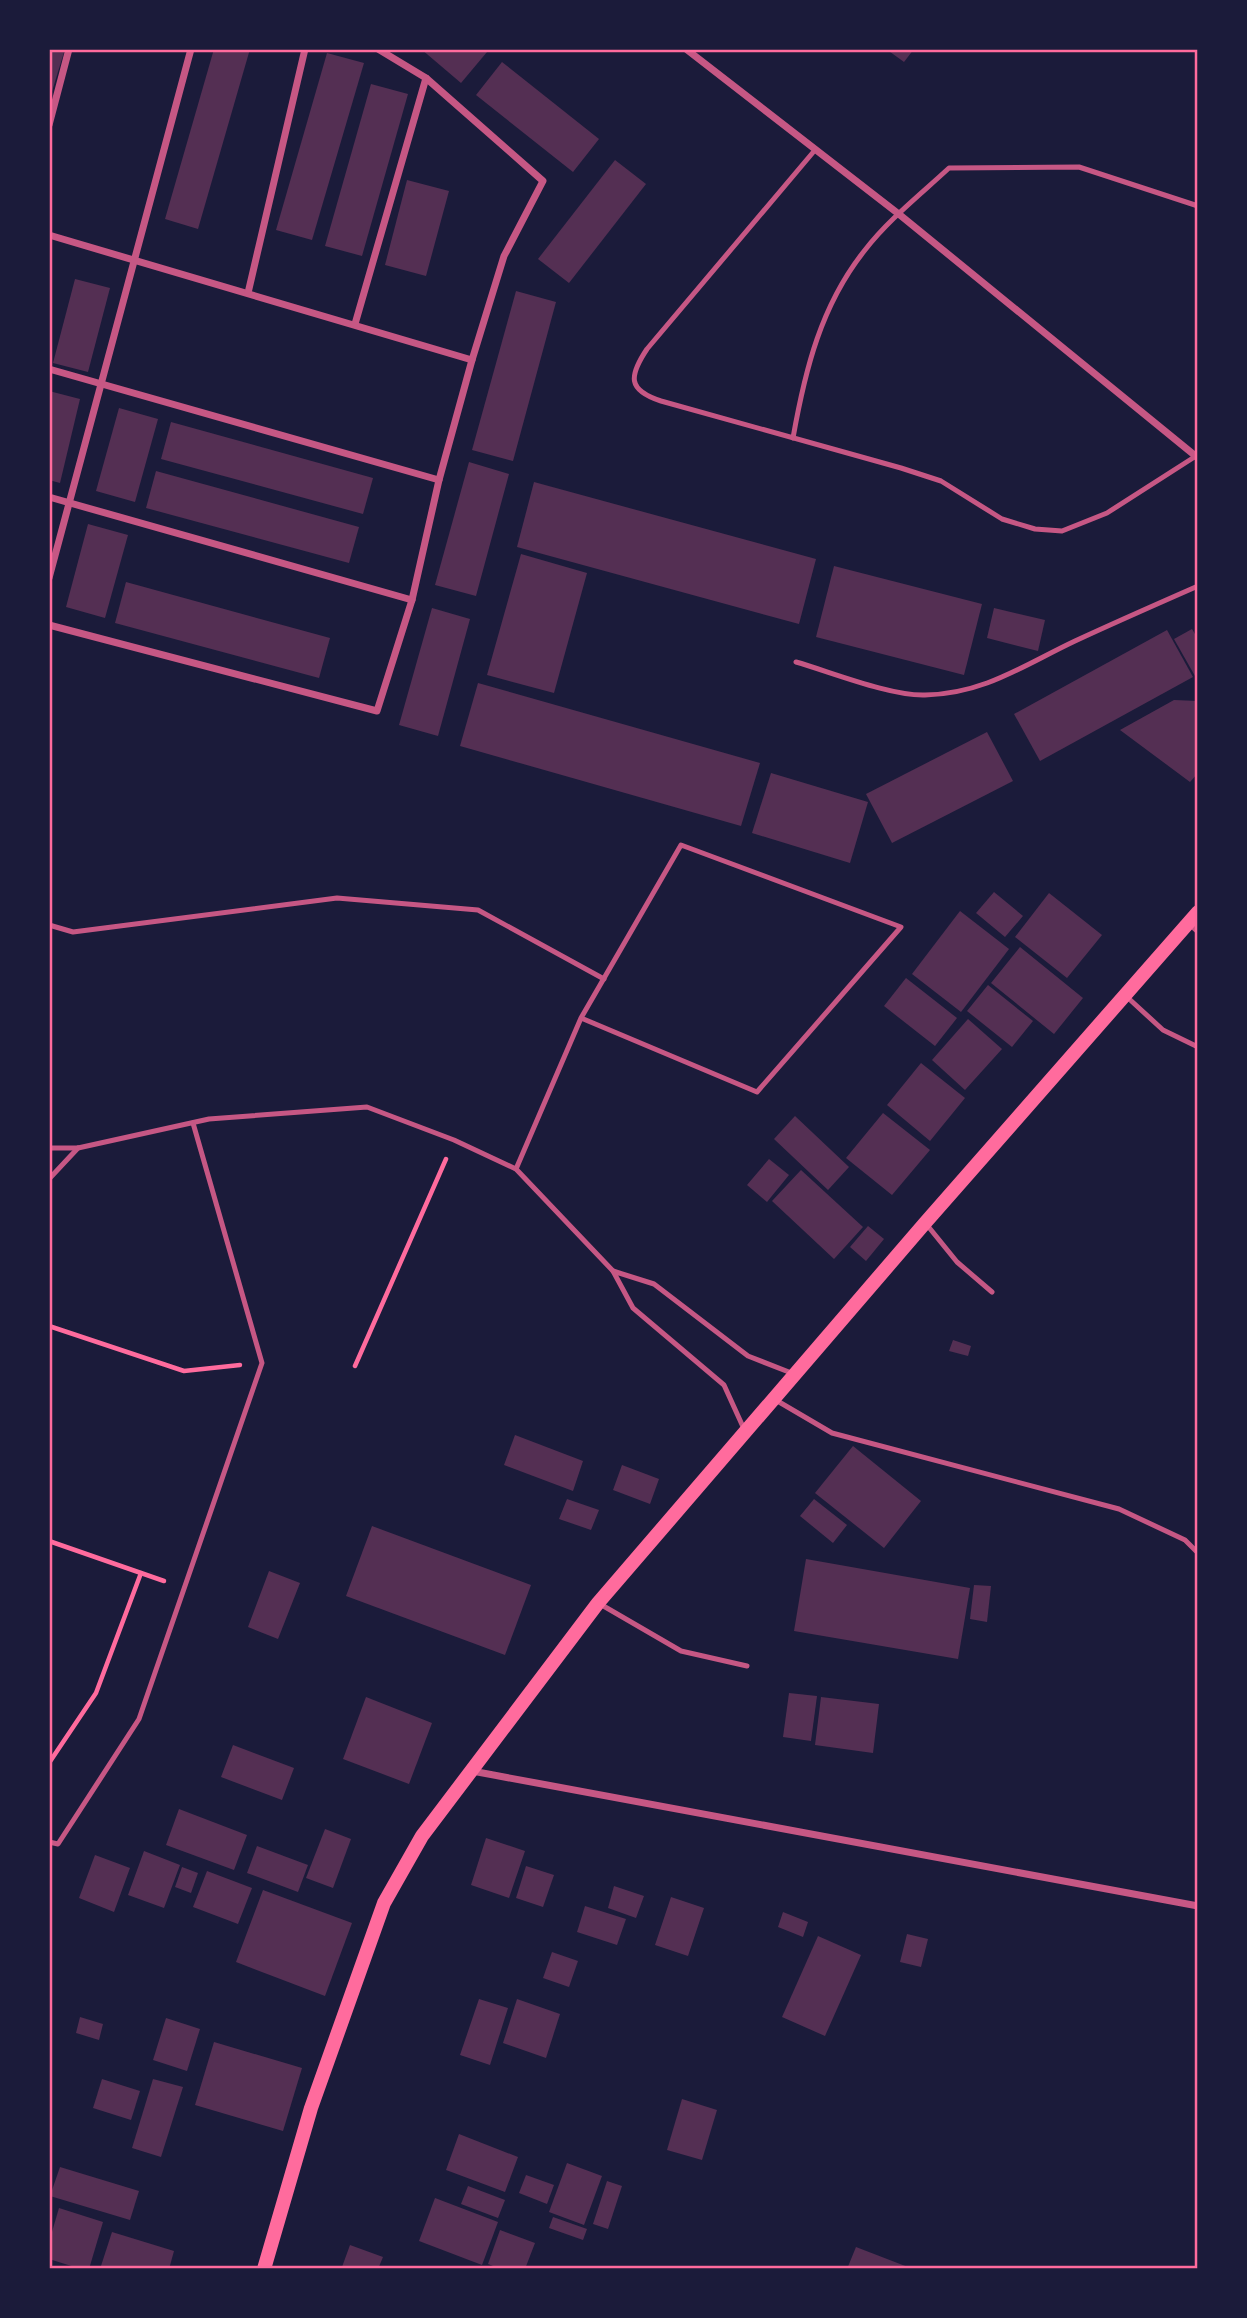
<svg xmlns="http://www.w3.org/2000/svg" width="1247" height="2318" viewBox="0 0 1247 2318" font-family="Manrope,sans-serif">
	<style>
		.building { fill: #542f53 }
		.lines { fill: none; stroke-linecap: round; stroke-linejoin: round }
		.path { stroke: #ff6b9d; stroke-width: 4.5 }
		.service { stroke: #c65784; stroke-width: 5 }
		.minor { stroke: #c65784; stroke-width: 7 }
		.secondary { stroke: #ff6b9d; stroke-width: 14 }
		.neatline { fill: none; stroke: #ff6b9d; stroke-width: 2.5 }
	</style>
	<rect width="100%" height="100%" fill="#1b1b3a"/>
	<g class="building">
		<polygon points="49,49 65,49 50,98 49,98"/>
		<polygon points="214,49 250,49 198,229 165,219"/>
		<polygon points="421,49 483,49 487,52 461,83"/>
		<polygon points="886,49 914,49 904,62"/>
		<polygon points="327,53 364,63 312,240 276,230"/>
		<polygon points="502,62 599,139 573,172 476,95"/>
		<polygon points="371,84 408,94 362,256 325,246"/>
		<polygon points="615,160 646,184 569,283 538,259"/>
		<polygon points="407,180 449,191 426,276 385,265"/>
		<polygon points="75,279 110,288 88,372 53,363"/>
		<polygon points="516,291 556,302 513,461 472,450"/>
		<polygon points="49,391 80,399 60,483 49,480"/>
		<polygon points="119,408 158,419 135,502 96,491"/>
		<polygon points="171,422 373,478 363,514 161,459"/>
		<polygon points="469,462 509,474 476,596 435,585"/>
		<polygon points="156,471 359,527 349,563 146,508"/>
		<polygon points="534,482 816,559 799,624 517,547"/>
		<polygon points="88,524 128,535 105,618 66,607"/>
		<polygon points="521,554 587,573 554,693 487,675"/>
		<polygon points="834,566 982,604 964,675 816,637"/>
		<polygon points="126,582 330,638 319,678 115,623"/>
		<polygon points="432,608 470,619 438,736 399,725"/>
		<polygon points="994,608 1045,620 1038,651 987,638"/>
		<polygon points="1192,629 1198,639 1198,675 1195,676 1174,639"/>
		<polygon points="1167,630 1193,677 1040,761 1014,714"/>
		<polygon points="478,683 760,763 741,826 460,746"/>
		<polygon points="1174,700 1198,701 1198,773 1190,782 1120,730"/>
		<polygon points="987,732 1013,781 892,843 866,794"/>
		<polygon points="771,773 868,802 850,863 752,833"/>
		<polygon points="994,892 1023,916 1005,937 976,913"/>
		<polygon points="1049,893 1102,935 1067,978 1015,937"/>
		<polygon points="960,911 1009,949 961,1012 912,974"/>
		<polygon points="1020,947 1083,998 1054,1034 991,983"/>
		<polygon points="906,978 957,1018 935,1046 884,1006"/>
		<polygon points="988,985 1033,1021 1012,1047 967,1011"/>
		<polygon points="968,1019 1002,1049 965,1090 932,1060"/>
		<polygon points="921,1063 965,1098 930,1141 887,1105"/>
		<polygon points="883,1113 930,1150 892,1195 846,1158"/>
		<polygon points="795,1116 849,1167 828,1190 774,1139"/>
		<polygon points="769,1159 789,1175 767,1202 747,1185"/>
		<polygon points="801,1170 863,1227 834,1259 772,1201"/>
		<polygon points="868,1226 884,1239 866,1261 850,1247"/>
		<polygon points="953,1340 971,1346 968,1356 949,1351"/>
		<polygon points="515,1435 583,1461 573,1491 504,1465"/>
		<polygon points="853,1446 921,1501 884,1548 815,1493"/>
		<polygon points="622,1465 659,1479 650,1504 613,1490"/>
		<polygon points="567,1499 599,1510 591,1530 559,1519"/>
		<polygon points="814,1499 847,1525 833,1543 800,1516"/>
		<polygon points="372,1526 531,1585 505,1655 346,1596"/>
		<polygon points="806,1559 970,1588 958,1659 794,1631"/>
		<polygon points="269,1571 300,1583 278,1639 248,1627"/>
		<polygon points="974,1585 991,1586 987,1622 970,1619"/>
		<polygon points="789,1693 817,1696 811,1741 783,1737"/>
		<polygon points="366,1697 432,1723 409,1784 343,1759"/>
		<polygon points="821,1697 879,1704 873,1753 815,1745"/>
		<polygon points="233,1745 294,1768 282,1800 221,1777"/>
		<polygon points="179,1809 247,1835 234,1870 166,1845"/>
		<polygon points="325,1829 351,1839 333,1888 306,1878"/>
		<polygon points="486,1838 525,1851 509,1898 471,1885"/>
		<polygon points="257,1846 308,1865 298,1892 247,1873"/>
		<polygon points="144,1851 180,1865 164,1908 128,1895"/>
		<polygon points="95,1855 130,1868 114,1912 79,1898"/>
		<polygon points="526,1866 554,1875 543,1907 516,1898"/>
		<polygon points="182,1867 198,1873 191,1893 175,1887"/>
		<polygon points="207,1871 252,1888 238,1924 193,1907"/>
		<polygon points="614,1886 644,1896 636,1918 608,1908"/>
		<polygon points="263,1890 352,1923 325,1996 236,1962"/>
		<polygon points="671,1897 704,1908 688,1956 655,1945"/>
		<polygon points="585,1906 626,1919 617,1945 577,1932"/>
		<polygon points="783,1912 808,1922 803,1937 778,1927"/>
		<polygon points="907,1934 928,1939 921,1967 900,1962"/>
		<polygon points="818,1936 861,1955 825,2036 782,2017"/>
		<polygon points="552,1952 578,1961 569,1987 543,1978"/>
		<polygon points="479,1999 508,2008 490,2065 460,2055"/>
		<polygon points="517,1999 560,2014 546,2058 503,2043"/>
		<polygon points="80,2017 103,2024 99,2040 76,2033"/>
		<polygon points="166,2018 200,2029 187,2071 153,2060"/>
		<polygon points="214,2042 302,2068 283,2131 195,2105"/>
		<polygon points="102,2079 140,2091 131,2120 93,2108"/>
		<polygon points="153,2079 183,2087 161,2157 132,2148"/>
		<polygon points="682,2099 717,2110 702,2160 667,2150"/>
		<polygon points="459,2134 518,2157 505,2192 446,2170"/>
		<polygon points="567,2163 602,2176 584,2225 549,2212"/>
		<polygon points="60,2167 139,2191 130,2220 50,2196"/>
		<polygon points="526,2175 554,2185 547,2204 519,2193"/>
		<polygon points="607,2181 622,2186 608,2229 593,2224"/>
		<polygon points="468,2186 505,2200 498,2218 461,2204"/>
		<polygon points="435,2198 498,2222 482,2265 419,2241"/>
		<polygon points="59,2208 103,2222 89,2269 81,2269 49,2259 49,2242"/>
		<polygon points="553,2217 587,2229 583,2240 549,2228"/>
		<polygon points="500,2230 535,2243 525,2269 501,2269 488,2264"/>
		<polygon points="112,2232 174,2251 169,2269 100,2269"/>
		<polygon points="350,2245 383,2257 378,2269 342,2267"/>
		<polygon points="856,2247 913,2269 847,2269"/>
	</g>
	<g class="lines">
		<g class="path">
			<polyline points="49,1326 184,1371 240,1365"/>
			<polyline points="355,1366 446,1159"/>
			<polyline points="49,1541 164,1581"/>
			<polyline points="49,1763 96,1693 141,1573"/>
		</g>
		<g class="service">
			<path d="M 815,150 L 647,349 C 629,376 627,390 661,401 L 901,468 L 941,481 L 1002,519 L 1035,529 L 1062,531 L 1107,513 L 1196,456"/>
			<path d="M 793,438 C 805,370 821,305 865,250 C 888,220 921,194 949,168 L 1079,167 L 1198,206"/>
			<path d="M 796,662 C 831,672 890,696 925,695 C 984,694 1024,665 1075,641 C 1116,622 1157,604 1198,586"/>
			<polyline points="1188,923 1198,932"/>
			<polyline points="49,925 73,932 337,898 478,910 604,979"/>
			<polyline points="1127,997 1163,1030 1198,1047"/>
			<polyline points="49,1148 78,1148 209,1119 367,1107 454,1140 516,1169 613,1271"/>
			<polyline points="516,1169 581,1018 681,845 901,927 757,1092 581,1018"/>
			<polyline points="49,1179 78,1148"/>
			<polyline points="927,1225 957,1262 992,1292"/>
			<polyline points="774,1399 832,1433 1119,1509 1185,1540 1198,1553"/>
			<polyline points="744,1429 724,1385 633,1308 613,1271 654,1284 748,1356 794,1374"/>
			<polyline points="600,1604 681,1651 747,1666"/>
			<polyline points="49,1842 58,1844 139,1719 262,1363 193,1123"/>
		</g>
		<g class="minor">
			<polyline points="686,49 900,215 1198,458"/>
			<polyline points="49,125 69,49"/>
			<polyline points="49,235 472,360"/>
			<polyline points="248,293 305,49"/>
			<polyline points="355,324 426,78"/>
			<polyline points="49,369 439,480"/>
			<polyline points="49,497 412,600"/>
			<path d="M 49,578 C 97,402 145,226 191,49"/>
			<polyline points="49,625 377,711 412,600 439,480 472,360 504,256 543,181 426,78 378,49"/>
			<polyline points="472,1771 1198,1906"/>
		</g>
		<polyline class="secondary" points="264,2269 311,2108 384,1903 422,1836 598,1603 925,1223 1198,912"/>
	</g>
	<rect width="1247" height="2318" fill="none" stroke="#1b1b3a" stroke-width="102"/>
	<rect x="51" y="51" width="1145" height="2216" class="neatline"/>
</svg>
